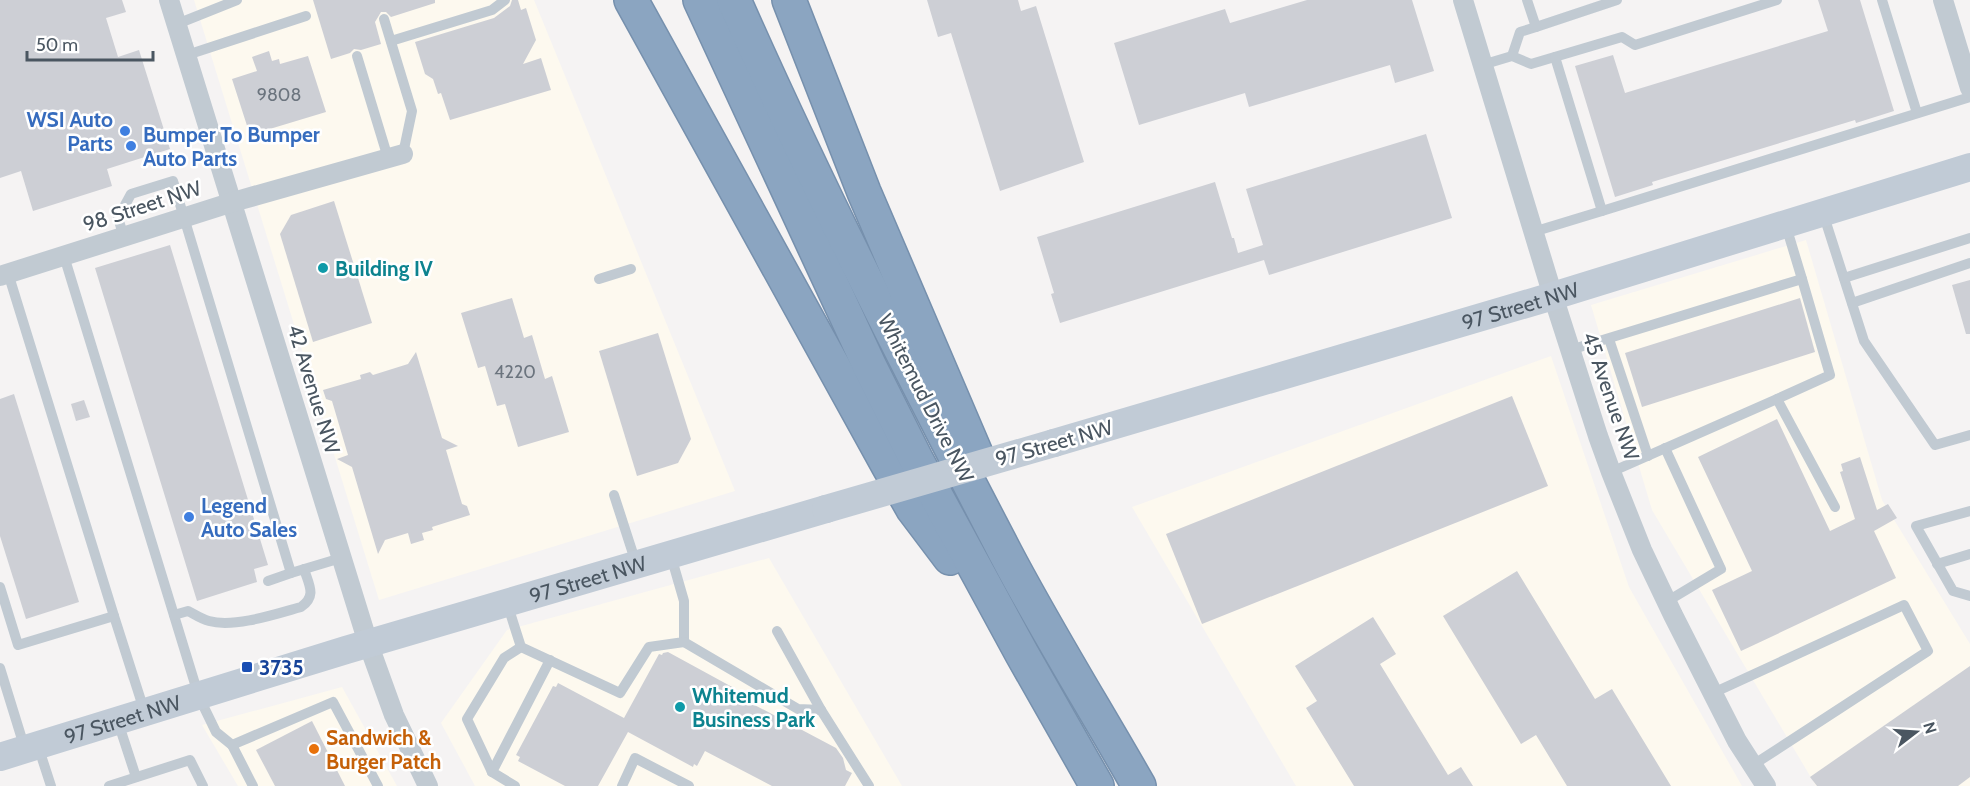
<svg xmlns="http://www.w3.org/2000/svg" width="1970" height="786" viewBox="0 0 1970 786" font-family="Cabin,sans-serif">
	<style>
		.commercial { fill: #fdf9ef }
		.building { fill: #cdcfd5 }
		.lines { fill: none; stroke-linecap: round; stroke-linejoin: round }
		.highway-casing { stroke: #7690ad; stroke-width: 36 }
		.lane { stroke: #c1cad2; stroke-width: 10 }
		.street { stroke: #c1cad2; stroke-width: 20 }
		.secondary { stroke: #c1cbd6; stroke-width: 28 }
		.highway { stroke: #8ba5c1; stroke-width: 33 }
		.secondary-bridge { stroke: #c1cbd6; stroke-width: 28 }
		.shop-dot { fill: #3f7fe0; stroke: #fff; stroke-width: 2 }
		.culture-dot { fill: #0f9aa8; stroke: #fff; stroke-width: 2 }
		.transit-dot { fill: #1a4fb4; stroke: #fff; stroke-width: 2 }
		.food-dot { fill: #e8710a; stroke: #fff; stroke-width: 2 }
		.labels { text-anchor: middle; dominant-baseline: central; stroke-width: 5; stroke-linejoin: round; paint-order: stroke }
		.number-label { font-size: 18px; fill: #6b747e }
		.shop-label { font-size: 21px; font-weight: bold; fill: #366cbe; stroke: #fff; text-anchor: start }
		.street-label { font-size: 21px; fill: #4a5661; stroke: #fff }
		.culture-label { font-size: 21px; font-weight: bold; fill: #0d838f; stroke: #fff; text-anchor: start }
		.transit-label { font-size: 21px; font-weight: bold; fill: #164399; stroke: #fff; text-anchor: start }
		.food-label { font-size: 21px; font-weight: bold; fill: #c56008; stroke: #fff; text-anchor: start }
	</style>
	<rect width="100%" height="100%" fill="#f5f3f3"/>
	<g class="commercial">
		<polygon points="194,0 534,0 735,491 379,600"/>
		<polygon points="1806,240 1882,500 1970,644 1970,786 1816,786 1652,510 1591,305"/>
		<polygon points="1551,356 1629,587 1742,786 1296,786 1132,507"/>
		<polygon points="769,558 902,786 475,786 441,723 507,630"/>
		<polygon points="342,687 397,786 238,786 202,725"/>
	</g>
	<g class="building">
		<polygon points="0,0 122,0 126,12 106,18 118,57 139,50 170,149 107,169 112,186 33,211 21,171 0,178"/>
		<polygon points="313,0 435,0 435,3 391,17 386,12 381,12 375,22 381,44 361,50 354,49 350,53 331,59"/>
		<polygon points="512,0 518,0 521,10 526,8 536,40 523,64 541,58 551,90 450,120 441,93 438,94 433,79 425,74 415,42 494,18 510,6"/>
		<polygon points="927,0 1018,0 1021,11 1036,6 1084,162 1000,191 951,33 938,37"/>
		<polygon points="1307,0 1412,0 1434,71 1395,83 1390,65 1249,107 1245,93 1139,125 1114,43 1225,9 1230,23"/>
		<polygon points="1818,0 1860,0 1894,111 1856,123 1855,120 1652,182 1653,185 1615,197 1575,66 1613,55 1625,93 1828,31"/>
		<polygon points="269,51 272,61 279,59 280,64 308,56 326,112 250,135 232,79 257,71 252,57"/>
		<polygon points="1426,134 1452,218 1269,275 1264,260 1060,323 1051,294 1054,293 1037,237 1215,182 1232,238 1234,238 1238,253 1263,245 1246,189"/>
		<polygon points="334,201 372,323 313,342 280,234 291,215"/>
		<polygon points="170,245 268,565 254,569 257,582 197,601 95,268"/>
		<polygon points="1970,280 1970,334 1966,334 1952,285"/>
		<polygon points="512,298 524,338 532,335 545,379 552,376 569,432 518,447 505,404 497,406 485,366 478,368 461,313"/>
		<polygon points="1800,298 1815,352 1642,407 1625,353"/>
		<polygon points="658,333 691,439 678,463 637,476 599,351"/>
		<polygon points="416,352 442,438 458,446 446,450 462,504 467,506 470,515 432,527 433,530 422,533 424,540 411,544 408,533 385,540 378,554 352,467 337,459 348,455 332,401 326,399 323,390 361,379 360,375 370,372 373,375 408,364"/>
		<polygon points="14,394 79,602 26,619 0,536 0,399"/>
		<polygon points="1512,396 1548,486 1202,624 1166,534"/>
		<polygon points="84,400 90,417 76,421 71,404"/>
		<polygon points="1777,419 1830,531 1855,519 1840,472 1843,471 1841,464 1860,457 1877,510 1888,504 1897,518 1874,531 1896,578 1741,651 1712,590 1752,571 1698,457"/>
		<polygon points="1517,571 1595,699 1612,689 1671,786 1567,786 1536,735 1521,744 1443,616"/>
		<polygon points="1373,617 1396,654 1380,664 1448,775 1461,767 1473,786 1354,786 1306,708 1317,701 1295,666"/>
		<polygon points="668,652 734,688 732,693 836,748 843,758 846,770 852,773 845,786 772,786 705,751 697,766 694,764 693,767 628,732 598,786 565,786 518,761 520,757 516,755 553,686 556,687 558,683 624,718 659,654 662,655 663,653"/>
		<polygon points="1970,666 1970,777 1958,786 1817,786 1810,777"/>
		<polygon points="312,721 345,786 275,786 256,750"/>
	</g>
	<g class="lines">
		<g class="highway-casing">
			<g id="highway">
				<polyline points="631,0 889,467 913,509 950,558"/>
				<polyline points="700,0 870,367 916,459 1022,654 1097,786"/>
				<path d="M 734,0 C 817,188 911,372 1006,554 C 1047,632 1095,709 1139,786"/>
				<polyline points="789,0 864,192 977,456"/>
			</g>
		</g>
		<g class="lane">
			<polyline points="1882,0 1917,113"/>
			<polyline points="384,19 412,111 403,154"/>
			<polyline points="177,24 237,0"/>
			<polyline points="1536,27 1617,0"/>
			<polyline points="391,41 492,10 505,0"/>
			<polyline points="187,55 306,16"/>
			<polyline points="357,56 388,158"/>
			<polyline points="1512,56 1520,32 1536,27 1527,0"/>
			<polyline points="1482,65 1512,56 1531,64 1622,37 1635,45 1777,0"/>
			<polyline points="1602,211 1970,97"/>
			<polyline points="1823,213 1864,341 1935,445 1970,435"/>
			<polyline points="1786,226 1802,279"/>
			<polyline points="1533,232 1602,211 1555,57"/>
			<polyline points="124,237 118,218 131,194 173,181 291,573 341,558"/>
			<polyline points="64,256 199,697 216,732 232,745"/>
			<polyline points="1844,278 1970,238"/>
			<polyline points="599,279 631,269"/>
			<polyline points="1852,303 1970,263"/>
			<polyline points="1609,339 1648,456"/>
			<polyline points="1570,350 1802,279 1830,375 1777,399"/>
			<polyline points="1665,448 1721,569 1666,602"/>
			<polyline points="1611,472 1777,399 1835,507"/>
			<polyline points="614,495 636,563"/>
			<polyline points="1970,511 1916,526 1953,591 1970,596"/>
			<polyline points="1937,564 1970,554"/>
			<polyline points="268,581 291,573"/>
			<polyline points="0,587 18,645 114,616 8,273"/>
			<polyline points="507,603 521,647 620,693 649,647 684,642 684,601 671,556"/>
			<path d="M 174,615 L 188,611 C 194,614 201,619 209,621 C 234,628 276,614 301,607 C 317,596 309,585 304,569"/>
			<polyline points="114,616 144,710"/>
			<polyline points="777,631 821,710 869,786"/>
			<polyline points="684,642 798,709 821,710"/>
			<polyline points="0,668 25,749"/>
			<polyline points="1713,693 1904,605 1928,651 1753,765"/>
			<polyline points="118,722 136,777"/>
			<polyline points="38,746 51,786"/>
			<polyline points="492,772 467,719 504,658 521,647"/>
			<polyline points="109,786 190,760 203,786"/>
			<polyline points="253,786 232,745 333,702 378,786"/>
			<polyline points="515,786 492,772 550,660"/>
			<polyline points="622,786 635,758 689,786"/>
		</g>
		<g class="street">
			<polyline points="169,0 368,643 394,715 428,786"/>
			<polyline points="1463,0 1553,296 1598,436 1611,472 1642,550 1673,615 1737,741 1766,786"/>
			<polyline points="1943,0 1970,88"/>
			<polyline points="0,276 233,202 403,154"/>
		</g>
		<g class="secondary">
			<path id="s1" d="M 1054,443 L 1553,296 L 1970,167"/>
			<path id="s2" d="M 0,757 L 346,650 L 826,509"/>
		</g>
		<use href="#highway" class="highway"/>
		<polyline class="secondary-bridge" points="826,509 1054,443"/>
	</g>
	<g class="shop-dot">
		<circle cx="125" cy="131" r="6"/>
		<circle cx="131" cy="146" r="6"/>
		<circle cx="189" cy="517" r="6"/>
	</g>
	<g class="culture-dot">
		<circle cx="323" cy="268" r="6"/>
		<circle cx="680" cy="707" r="6"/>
	</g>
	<rect class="transit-dot" x="241" y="661" width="12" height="12" rx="3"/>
	<circle class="food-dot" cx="314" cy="749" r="6"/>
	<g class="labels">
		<g class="number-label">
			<text x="279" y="95">9808</text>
			<text x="515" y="372">4220</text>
		</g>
		<g class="shop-label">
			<text x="113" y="119" text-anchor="end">WSI Auto<tspan x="113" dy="24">Parts</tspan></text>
			<text x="143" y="134">Bumper To Bumper<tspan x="143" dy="24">Auto Parts</tspan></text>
			<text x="201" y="505">Legend<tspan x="201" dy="24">Auto Sales</tspan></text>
		</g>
		<g class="street-label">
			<text transform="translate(142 206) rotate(-18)">98 Street NW</text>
			<text stroke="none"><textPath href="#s1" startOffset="486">97 Street NW</textPath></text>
			<text transform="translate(314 389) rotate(73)">42 Avenue NW</text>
			<text transform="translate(1611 396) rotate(71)">45 Avenue NW</text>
			<text transform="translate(926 398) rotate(63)">Whitemud Drive NW</text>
			<text transform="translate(1054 443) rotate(-16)">97 Street NW</text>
			<text stroke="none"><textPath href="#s2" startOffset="614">97 Street NW</textPath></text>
			<text stroke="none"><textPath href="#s2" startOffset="128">97 Street NW</textPath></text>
		</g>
		<g class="culture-label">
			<text x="335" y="268">Building IV</text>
			<text x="692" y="695">Whitemud<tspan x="692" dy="24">Business Park</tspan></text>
		</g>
		<g class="transit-label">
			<text x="259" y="667">3735</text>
		</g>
		<g class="food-label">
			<text x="326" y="737">Sandwich &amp;<tspan x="326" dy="24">Burger Patch</tspan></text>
		</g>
	</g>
	<g transform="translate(1916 732) rotate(73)" stroke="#ffffff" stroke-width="4.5" paint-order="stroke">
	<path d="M0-4.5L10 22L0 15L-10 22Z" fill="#4a5661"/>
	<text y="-9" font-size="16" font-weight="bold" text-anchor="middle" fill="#4a5661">N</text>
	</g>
	<path d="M27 51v9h126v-9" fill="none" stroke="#4a5661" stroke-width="3"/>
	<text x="36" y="51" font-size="18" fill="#4a5661" stroke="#ffffff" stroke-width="4.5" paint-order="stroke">50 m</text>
</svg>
